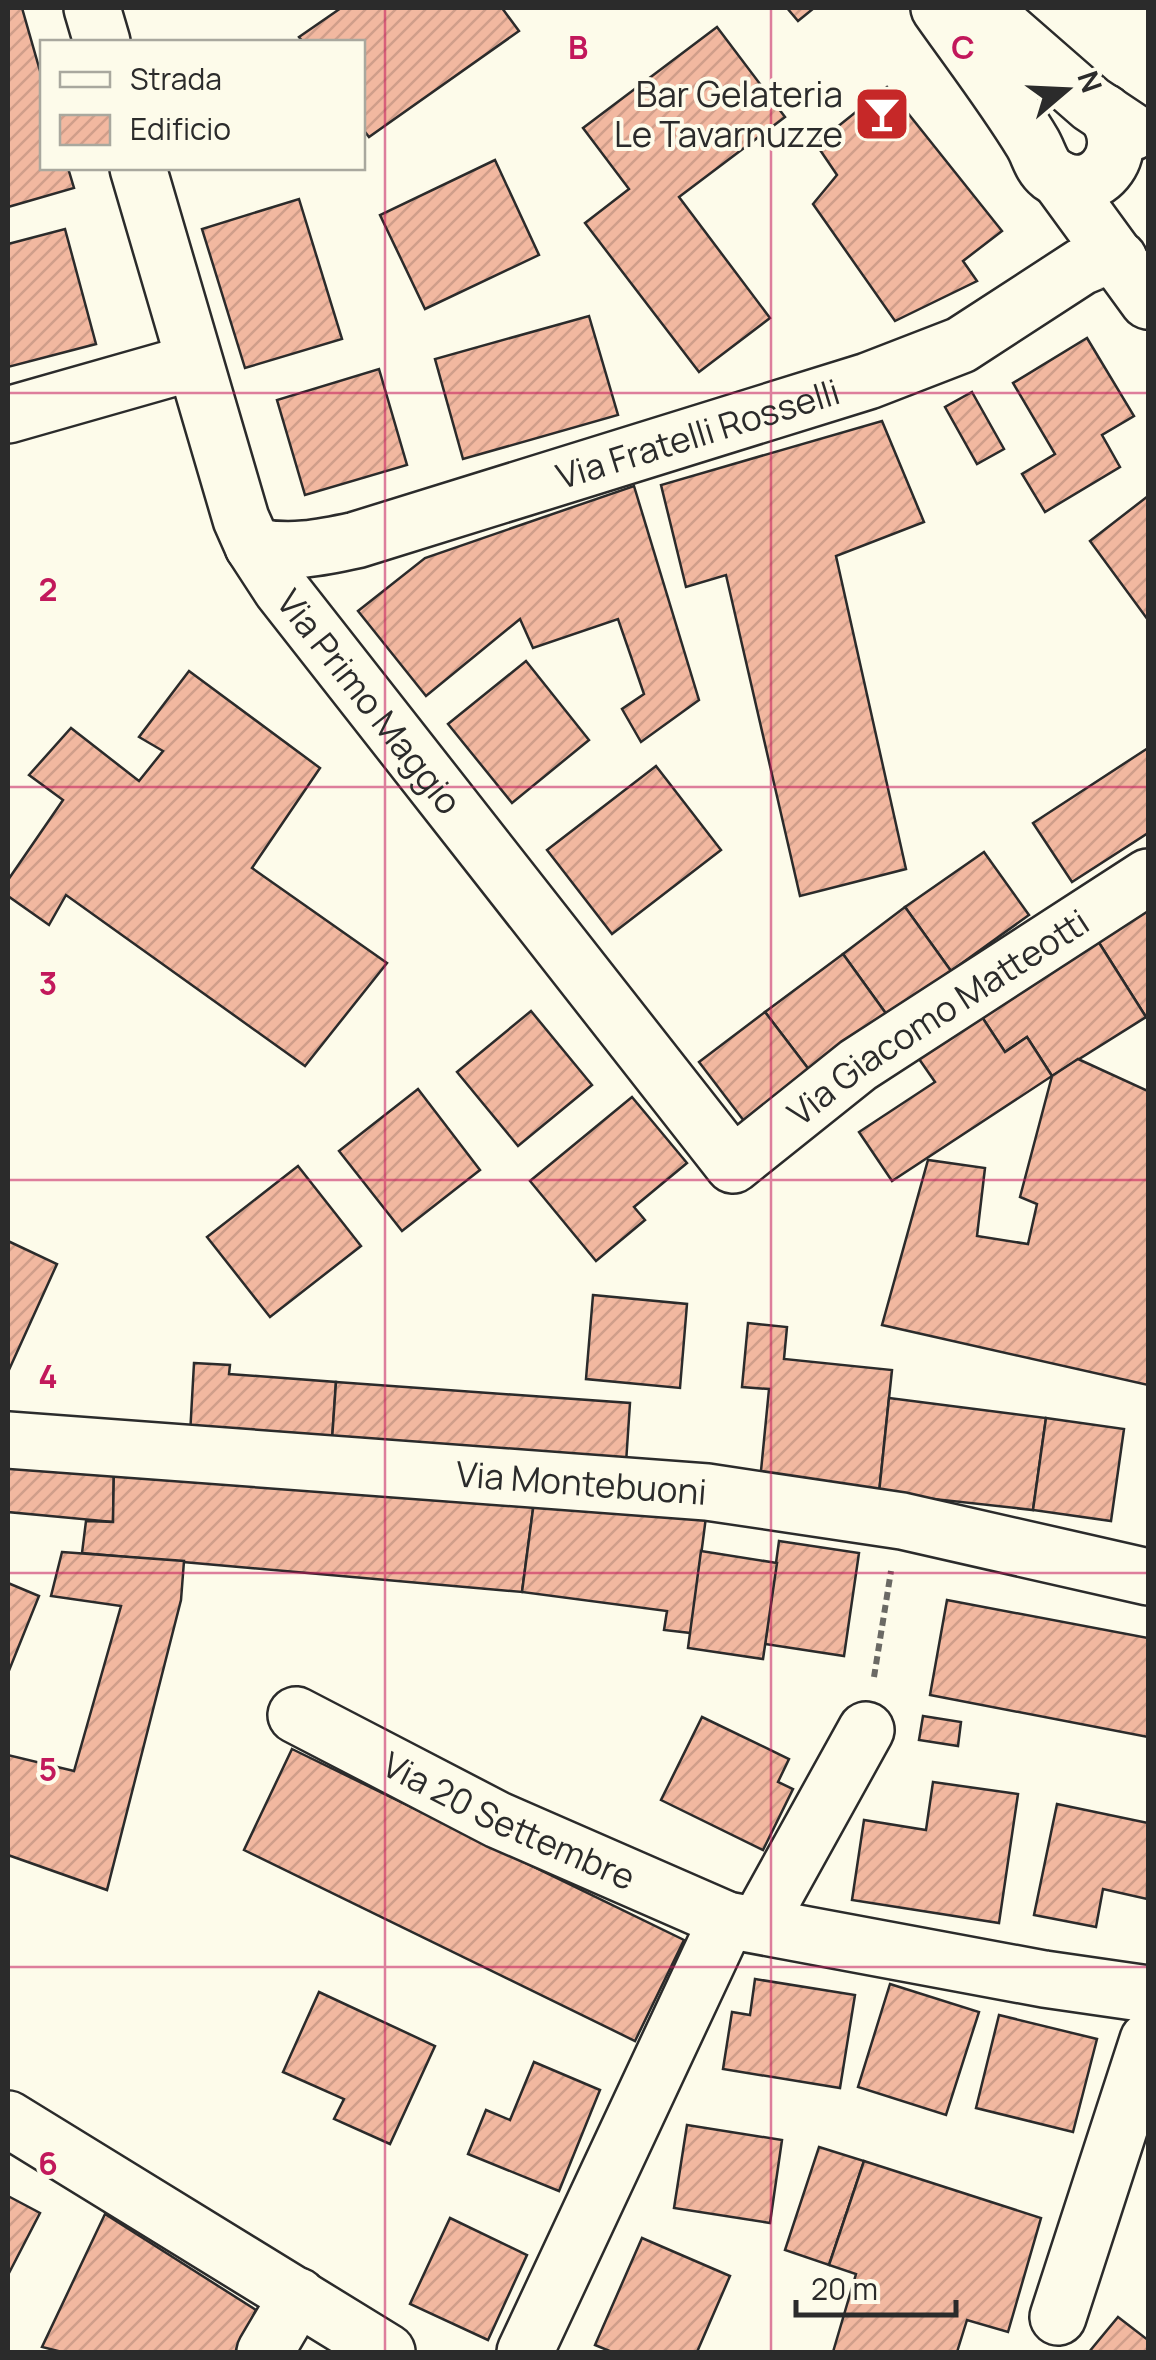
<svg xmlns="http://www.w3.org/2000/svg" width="1156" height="2360" viewBox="0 0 1156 2360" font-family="Manrope,sans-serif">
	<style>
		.building { fill: url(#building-hatch); stroke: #2b2b2b; stroke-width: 2.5 }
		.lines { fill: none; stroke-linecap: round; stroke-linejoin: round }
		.minor-casing { stroke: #2b2b2b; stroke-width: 60 }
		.major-casing { stroke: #2b2b2b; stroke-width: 60 }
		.path { stroke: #6a6964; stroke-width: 6; stroke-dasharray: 8 5; stroke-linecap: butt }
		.minor { stroke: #fdfbea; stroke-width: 55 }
		.major { stroke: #fdfbea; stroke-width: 55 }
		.grid { fill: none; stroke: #c2185b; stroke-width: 2.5; stroke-opacity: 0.55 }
		.labels { text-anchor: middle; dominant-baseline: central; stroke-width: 8; stroke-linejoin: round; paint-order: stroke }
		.poi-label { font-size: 35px; fill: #2b2b2b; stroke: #fdfbea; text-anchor: end }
		.street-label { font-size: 35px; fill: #2b2b2b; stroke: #fdfbea }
		.grid-label { font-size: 32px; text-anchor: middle; font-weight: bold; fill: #c2185b; stroke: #fdfbea; stroke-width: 8; stroke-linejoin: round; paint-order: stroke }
	</style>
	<defs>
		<pattern id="building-hatch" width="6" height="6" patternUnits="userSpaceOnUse" patternTransform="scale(2.5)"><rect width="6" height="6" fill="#f2b8a0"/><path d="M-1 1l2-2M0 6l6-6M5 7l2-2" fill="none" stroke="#d09e8a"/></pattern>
	</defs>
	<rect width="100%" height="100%" fill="#fdfbea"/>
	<g class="building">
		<polygon points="8,8 22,8 42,78 42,168 68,168 74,188 8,207"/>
		<polygon points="341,8 502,8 519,31 369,137 362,128 362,42 303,42 299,37"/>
		<polygon points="787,8 814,8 798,21"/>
		<polygon points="717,27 785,117 679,197 770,318 699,372 585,223 629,189 583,128"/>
		<polygon points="887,87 1002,231 963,261 977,281 895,321 813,204 837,175 816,144"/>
		<polygon points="495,160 539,255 425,309 380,215"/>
		<polygon points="299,199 342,339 245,368 202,229"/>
		<polygon points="65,229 96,344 8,367 8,244"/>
		<polygon points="589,316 618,415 463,459 435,359"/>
		<polygon points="1087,338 1134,416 1102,435 1120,467 1045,512 1022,474 1055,454 1013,383"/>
		<polygon points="379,369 407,465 305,495 277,400"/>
		<polygon points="972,392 1004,449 977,464 945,407"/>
		<polygon points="882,421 924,522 836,556 906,869 800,896 726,575 686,587 661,485"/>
		<polygon points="634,486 699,700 641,742 622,709 644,694 618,619 533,648 520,619 426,696 358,611 425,558"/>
		<polygon points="1148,496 1148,620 1090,541"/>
		<polygon points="526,661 589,740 512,803 448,724"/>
		<polygon points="189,671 320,768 252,868 387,963 305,1066 66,895 49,925 8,896 8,880 63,800 29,775 71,728 139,781 163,751 139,737"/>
		<polygon points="1148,748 1148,833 1072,882 1033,823"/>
		<polygon points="656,766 721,850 612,934 547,850"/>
		<polygon points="984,852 1029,915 951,971 905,907"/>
		<polygon points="1148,905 1148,1015 1146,1017 1096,938"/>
		<polygon points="905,907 951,971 887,1015 843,954"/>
		<polygon points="1096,938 1146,1017 1052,1076 1027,1037 1005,1052 980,1014"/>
		<polygon points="843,954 887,1015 810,1071 765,1012"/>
		<polygon points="531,1011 592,1085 518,1146 457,1072"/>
		<polygon points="765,1012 810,1071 744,1121 699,1062"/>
		<polygon points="980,1014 1005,1052 1027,1037 1052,1076 892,1181 859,1132 935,1082 917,1056"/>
		<polygon points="1078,1059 1148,1091 1148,1385 882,1325 928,1160 985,1168 977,1236 1028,1244 1037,1204 1020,1197 1052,1076"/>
		<polygon points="418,1089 480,1170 402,1231 339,1151"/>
		<polygon points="632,1097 687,1163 634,1207 645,1220 596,1261 530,1181"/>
		<polygon points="298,1166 361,1246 270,1317 207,1237"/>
		<polygon points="8,1241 57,1264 8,1372"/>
		<polygon points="593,1295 687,1304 680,1388 586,1379"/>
		<polygon points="748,1323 787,1327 784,1359 892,1370 879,1493 760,1481 769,1389 742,1387"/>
		<polygon points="194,1363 230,1365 229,1374 336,1382 332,1440 190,1435"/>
		<polygon points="336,1382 630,1403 626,1463 332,1440"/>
		<polygon points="889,1398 1046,1418 1033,1510 879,1493"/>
		<polygon points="1046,1418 1124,1429 1111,1521 1033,1510"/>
		<polygon points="8,1452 114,1464 113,1522 8,1512"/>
		<polygon points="114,1464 535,1494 522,1592 82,1553 86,1521 113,1522"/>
		<polygon points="535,1494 707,1509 691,1633 664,1630 667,1611 522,1592"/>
		<polygon points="779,1541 859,1553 844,1656 765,1644"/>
		<polygon points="701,1551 777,1563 763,1659 688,1648"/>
		<polygon points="62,1552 184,1561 181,1600 107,1890 8,1855 8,1755 74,1771 121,1606 51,1596"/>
		<polygon points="8,1583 39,1596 8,1673"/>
		<polygon points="947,1600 1148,1638 1148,1737 930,1695"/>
		<polygon points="923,1716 961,1722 958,1746 919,1740"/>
		<polygon points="702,1717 789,1759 778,1782 793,1789 763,1850 661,1800"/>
		<polygon points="292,1749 684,1940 635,2041 244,1850"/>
		<polygon points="933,1782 1018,1794 999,1923 852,1900 864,1820 926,1830"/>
		<polygon points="1057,1804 1148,1823 1147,1899 1103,1889 1096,1927 1034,1915"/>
		<polygon points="755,1979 855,1995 840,2088 723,2069 732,2012 750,2015"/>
		<polygon points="890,1984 979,2012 946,2115 858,2087"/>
		<polygon points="319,1992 435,2046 390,2144 334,2119 344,2099 283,2072"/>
		<polygon points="999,2015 1097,2039 1073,2132 976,2108"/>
		<polygon points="534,2062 600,2090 559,2191 468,2154 486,2110 510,2120"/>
		<polygon points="687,2125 782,2140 770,2223 674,2208"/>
		<polygon points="819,2147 864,2161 829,2265 785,2250"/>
		<polygon points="864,2161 1041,2218 1008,2332 967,2320 957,2352 833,2352 856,2274 829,2265"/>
		<polygon points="8,2196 40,2213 8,2275"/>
		<polygon points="105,2214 256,2310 235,2352 62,2352 42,2347"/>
		<polygon points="450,2218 527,2255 488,2340 410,2304"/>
		<polygon points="642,2238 730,2276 697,2352 612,2352 595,2345"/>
		<polygon points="1118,2317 1148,2340 1148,2352 1089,2352"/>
	</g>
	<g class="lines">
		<g class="minor-casing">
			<g id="minor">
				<polyline points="92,8 102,42"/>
				<path id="s1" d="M 138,168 L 241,519 L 253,546 L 281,589 L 733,1165 L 858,1065 L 1148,877"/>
				<polyline points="1059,179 1148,301"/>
				<polyline points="8,415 194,362"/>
				<path id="s2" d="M 253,546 C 289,554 320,548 356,540 L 868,381 L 961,345 L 1081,267 L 1098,260 L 1119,259"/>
				<path id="s3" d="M 8,1440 L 707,1492 L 902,1521 L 1148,1577"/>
				<path id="s4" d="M 296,1715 L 498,1820 L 727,1920 L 1044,1979 L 1148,1994"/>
				<polyline points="758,1925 866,1730"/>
				<polyline points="8,2119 387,2352"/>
				<polyline points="1058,2317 1148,2040"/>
				<polyline points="265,2352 298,2296"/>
				<polyline points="525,2352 727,1920"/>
			</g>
		</g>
		<g class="major-casing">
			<g id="major">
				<path d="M 939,8 C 970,52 1004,96 1032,142 C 1039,153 1040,165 1051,174 C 1093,205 1137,152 1104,112"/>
				<polyline points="981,8 1091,104 1133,132"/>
			</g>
		</g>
		<polyline class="path" points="874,1677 891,1571"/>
		<use href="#minor" class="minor"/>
		<use href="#major" class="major"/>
	</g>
	<path class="grid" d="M 385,8 L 385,2352M 771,8 L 771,2352M 8,393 L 1148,393M 8,787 L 1148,787M 8,1180 L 1148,1180M 8,1573 L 1148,1573M 8,1967 L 1148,1967"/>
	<defs>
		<g id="bar-square" transform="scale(2.875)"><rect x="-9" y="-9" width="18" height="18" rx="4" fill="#c62828" stroke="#fdfbea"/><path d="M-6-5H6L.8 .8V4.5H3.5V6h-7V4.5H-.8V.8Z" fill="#fff"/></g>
	</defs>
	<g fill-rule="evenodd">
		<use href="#bar-square" x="882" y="114"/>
	</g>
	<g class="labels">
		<g class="poi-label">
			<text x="843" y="94">Bar Gelateria<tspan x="843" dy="40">Le Tavarnuzze</tspan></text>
		</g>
		<g class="street-label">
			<text stroke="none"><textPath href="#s2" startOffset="462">Via Fratelli Rosselli</textPath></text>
			<text stroke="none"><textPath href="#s1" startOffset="590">Via Primo Maggio</textPath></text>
			<text stroke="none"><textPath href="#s1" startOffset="1432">Via Giacomo Matteotti</textPath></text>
			<text stroke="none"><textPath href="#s3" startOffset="575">Via Montebuoni</textPath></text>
			<text stroke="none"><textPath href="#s4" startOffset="238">Via 20 Settembre</textPath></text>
		</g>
	</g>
	<g class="grid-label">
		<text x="578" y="59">B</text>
		<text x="963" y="59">C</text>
		<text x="48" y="601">2</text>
		<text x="48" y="995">3</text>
		<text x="48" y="1388">4</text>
		<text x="48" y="1781">5</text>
		<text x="48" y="2175">6</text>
	</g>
	<rect width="1156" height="2360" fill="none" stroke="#2b2b2b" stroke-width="20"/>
	<rect x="40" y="40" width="325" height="130" fill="#fdfbea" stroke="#a9a89e" stroke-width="2.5"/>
	<rect x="60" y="72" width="50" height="15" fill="#fdfbea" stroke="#a9a89e" stroke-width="2.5"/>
	<text x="130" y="90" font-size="30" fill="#2b2b2b">Strada</text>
	<rect x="60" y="115" width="50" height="30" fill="url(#building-hatch)" stroke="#a9a89e" stroke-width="2.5"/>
	<text x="130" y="140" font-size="30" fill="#2b2b2b">Edificio</text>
	<g transform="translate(1066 90) rotate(71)" stroke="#fdfbea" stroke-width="8" paint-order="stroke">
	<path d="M0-8L18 38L0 25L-18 38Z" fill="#2b2b2b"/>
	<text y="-15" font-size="28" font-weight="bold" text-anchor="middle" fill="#2b2b2b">N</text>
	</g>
	<path d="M796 2300v15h160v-15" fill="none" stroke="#2b2b2b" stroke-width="5"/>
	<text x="811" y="2300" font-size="30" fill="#2b2b2b" stroke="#fdfbea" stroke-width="8" paint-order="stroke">20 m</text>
</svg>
